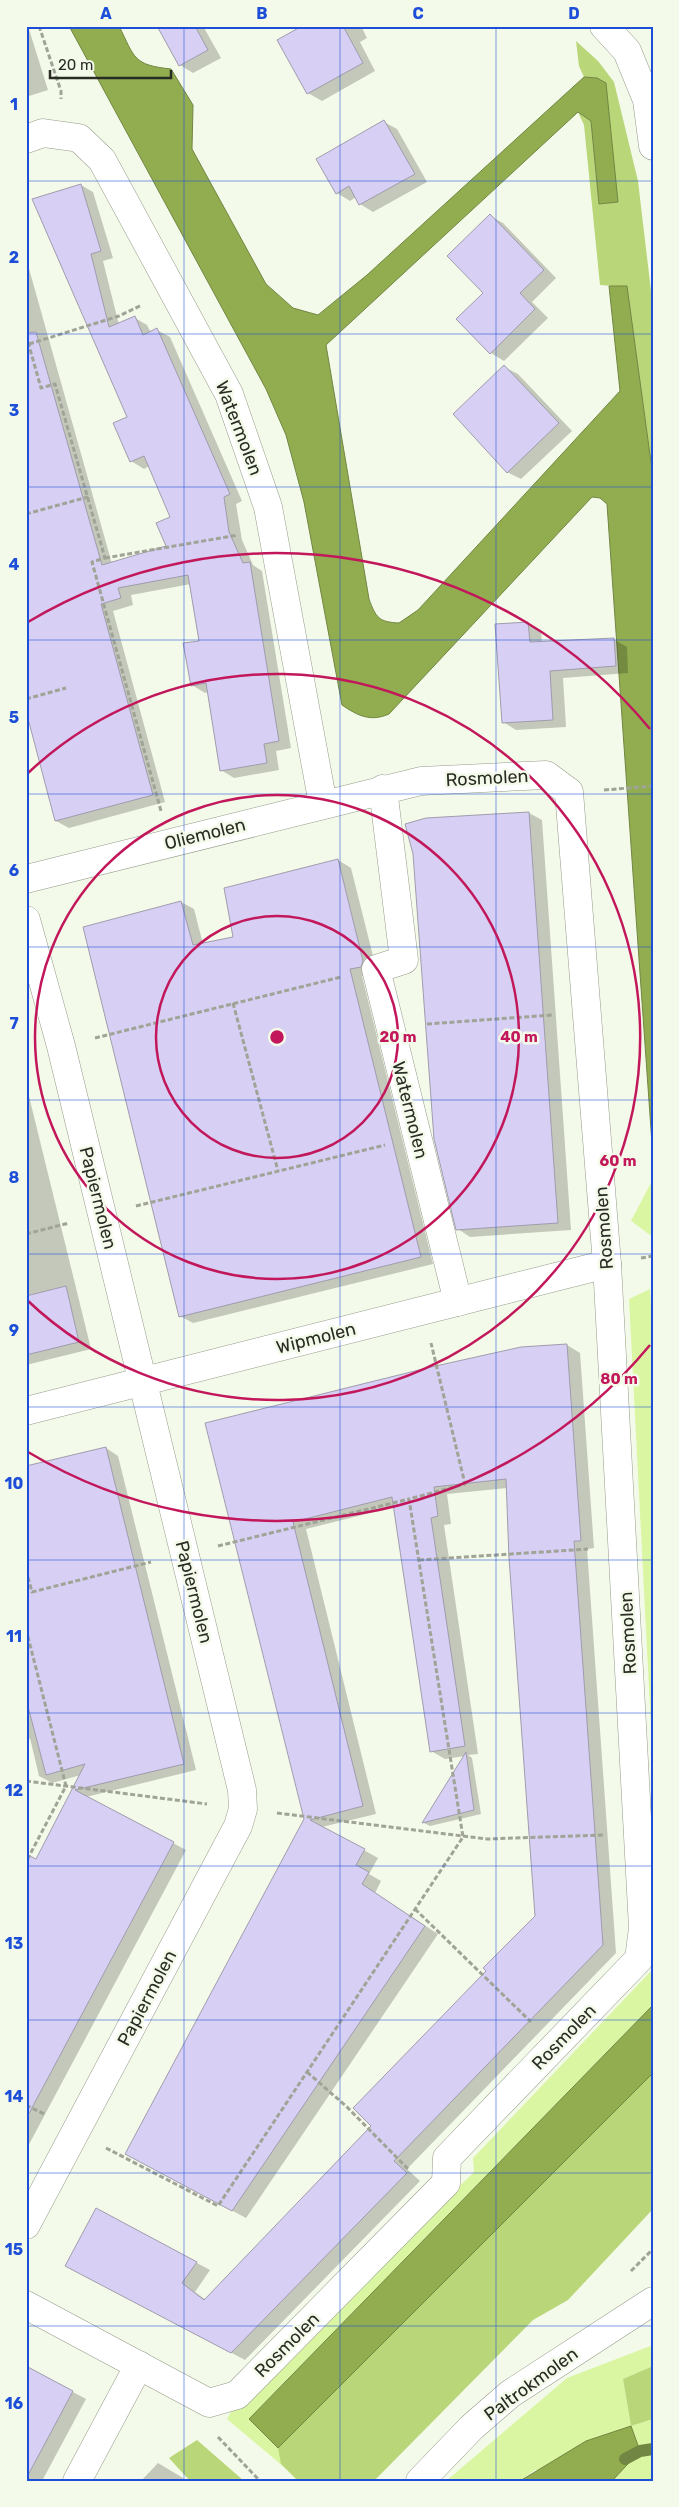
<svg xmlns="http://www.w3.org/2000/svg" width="679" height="2507" viewBox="0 0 679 2507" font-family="Rubik,sans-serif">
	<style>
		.green { fill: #daf6a2 }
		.forest { fill: #b9d678 }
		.water { fill: #91ad50; stroke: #728643 }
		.shadow { fill: #0003 }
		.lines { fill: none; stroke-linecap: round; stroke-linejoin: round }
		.stream { stroke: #728643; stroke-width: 12 }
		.building { fill: #d7cff4; stroke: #a09cad }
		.minor-casing { stroke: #969c8c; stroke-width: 29 }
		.path { stroke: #9fa497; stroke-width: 3; stroke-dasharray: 5 2.5; stroke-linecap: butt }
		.minor { stroke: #fff; stroke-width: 28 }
		.grid { fill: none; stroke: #1d4ed8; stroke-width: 1; stroke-opacity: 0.55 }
		.ring { fill: none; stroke: #c2185b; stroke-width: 2.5 }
		.labels { text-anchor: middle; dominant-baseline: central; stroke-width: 5; stroke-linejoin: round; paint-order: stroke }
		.street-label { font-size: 18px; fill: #292c25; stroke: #f4fae9 }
		.centre { fill: #c2185b; stroke: #f4fae9; stroke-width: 2.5 }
		.ring-label { font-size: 15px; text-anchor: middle; font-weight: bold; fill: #c2185b; stroke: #f4fae9; stroke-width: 5; stroke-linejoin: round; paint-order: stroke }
		.neatline { fill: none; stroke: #1d4ed8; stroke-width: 2 }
		.grid-label { font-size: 16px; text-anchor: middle; font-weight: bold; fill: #1d4ed8 }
	</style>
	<rect width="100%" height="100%" fill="#f4fae9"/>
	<g class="green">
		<polygon points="653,1179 653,1237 631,1221"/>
		<polygon points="650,1289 653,1338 653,1766 629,1299"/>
		<polygon points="653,1969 653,2005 250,2418 278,2448 285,2468 227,2419 232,2410 474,2172 473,2158"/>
		<polygon points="653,2345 653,2366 623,2379 631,2426 653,2419 653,2481 612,2481 616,2474 535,2470 520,2481 446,2481 567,2378"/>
	</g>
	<g class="forest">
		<polygon points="576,41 598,61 614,82 638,181 653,308 653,477 627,287 600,285 584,125 578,112 591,121 599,204 618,202 597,78 584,77 579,66"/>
		<polygon points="653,2073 653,2209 568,2300 533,2320 374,2481 298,2481 281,2464 278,2448"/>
		<polygon points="653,2366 653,2419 631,2426 623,2379"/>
		<polygon points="197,2440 244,2481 190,2481 169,2458"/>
	</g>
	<g class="water">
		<path d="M 69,26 L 119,26 C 135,58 133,65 171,69 L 193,105 L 192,149 L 266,284 L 293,308 L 318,315 L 367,275 L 584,77 L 597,78 L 606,83 L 618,202 L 599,204 L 591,121 L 578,112 L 326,345 L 369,599 C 376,618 379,622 399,623 L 418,610 L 620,391 L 609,286 L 627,286 L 653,477 L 653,1158 L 607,504 L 600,498 L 592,497 L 389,714 C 371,722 358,716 342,705 L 304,502 L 286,435 L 266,389 Z"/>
		<polygon points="653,2005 653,2073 278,2448 249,2419"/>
		<polygon points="631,2426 640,2451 612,2481 520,2481 586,2441"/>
	</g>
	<g class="shadow">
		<polygon points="26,26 28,26 48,90 26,97"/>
		<polygon points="159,26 203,26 221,58 193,73 180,65"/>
		<polygon points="305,26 361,26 367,38 360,42 375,71 322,101 308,93"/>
		<polygon points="384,122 397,129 427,182 373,212 360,204 356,197 350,201 337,193"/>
		<polygon points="81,185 93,192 113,258 103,261 119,325 135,318 147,325 151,333 157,330 170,337 242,501 236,504 242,540 253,565 262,571 291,748 276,751 279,770 234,778 221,770 208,692 205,693 192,685 200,642 191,584 131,595 133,605 113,611 165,802 69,828 56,821 26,705 26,258 112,564 168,547 172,518 149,466 144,469 131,461 129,418 34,200"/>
		<polygon points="490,216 503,223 556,278 532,302 548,318 504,361 491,353 485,293"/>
		<polygon points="504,367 518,374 572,431 521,479 507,472"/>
		<polygon points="528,624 541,631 542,643 613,639 627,647 628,673 563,678 566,727 516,730 503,722"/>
		<polygon points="529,813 542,820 571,1230 470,1237 458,1229 415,854"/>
		<polygon points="338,860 351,868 376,968 373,973 362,976 433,1264 193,1323 180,1316 181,902 194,909 203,944 234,938"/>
		<polygon points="26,1084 91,1349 26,1365"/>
		<polygon points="567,1345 580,1353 594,1548 587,1549 616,1953 407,2169 420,2181 245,2360 80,2273 96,2209 210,2270 195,2292 206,2300 372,2126 488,1971 536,1917 507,1488 447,1494 451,1524 444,1525 478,1754 468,1755 472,1758 481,1814 430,1826 424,1823 465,1756 445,1759 431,1751 394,1507 306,1529 376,1814 322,1827 378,1858 369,1874 381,1881 375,1893 438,1934 246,2218 140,2161 305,1819 207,1424"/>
		<polygon points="106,1448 118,1456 196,1770 86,1797 186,1850 26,2150 26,1855 36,1861 81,1775 52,1783 39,1776 30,1738 26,1744 26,1468"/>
		<polygon points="26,2367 86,2399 42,2481 26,2481"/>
		<polygon points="158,2463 183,2478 186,2481 141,2481"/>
	</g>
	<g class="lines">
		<polyline class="stream" points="625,2459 640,2451 653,2449"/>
	</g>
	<g class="building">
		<polygon points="157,26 195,26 208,50 179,66"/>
		<polygon points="302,26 343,26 363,63 307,94 277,40"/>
		<polygon points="384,120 415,174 359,205 349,186 336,194 316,159"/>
		<polygon points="81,184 101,251 91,254 109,327 135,316 143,335 157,328 230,494 224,497 229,532 243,563 250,562 279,741 264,744 267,763 220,771 206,683 191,686 183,643 199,641 188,575 118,588 121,598 101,604 153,795 55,821 26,711 26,333 36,332 102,565 166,546 156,523 170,517 144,456 130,462 113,423 127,417 32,199"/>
		<polygon points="490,214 544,270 520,293 535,309 490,354 456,319 483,293 447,256"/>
		<polygon points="504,365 559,423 507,473 453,414"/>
		<polygon points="528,622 530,642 614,638 616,666 550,671 553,720 502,723 495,624"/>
		<polygon points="529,812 558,1223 456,1230 434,1139 413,854 405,824 426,818"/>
		<polygon points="338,859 363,961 361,967 350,969 421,1257 179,1317 83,927 181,901 193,945 233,937 224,888"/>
		<polygon points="66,1286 79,1342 26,1355 26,1296"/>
		<polygon points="567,1344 581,1541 574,1541 603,1945 394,2161 407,2173 231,2353 65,2266 96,2208 197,2262 182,2283 204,2300 371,2126 353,2108 486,1971 483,1968 535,1916 509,1558 506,1479 434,1487 438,1516 431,1518 465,1746 430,1752 392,1497 293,1522 363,1806 310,1820 365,1849 356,1865 369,1872 362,1884 425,1926 232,2211 125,2154 304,1819 205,1423 431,1367 521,1347"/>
		<polygon points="106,1447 184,1764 75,1790 174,1842 26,2119 26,1854 36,1859 85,1764 46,1775 26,1699 26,1466"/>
		<polygon points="466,1752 474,1810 422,1823"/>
		<polygon points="26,2366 73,2391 26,2479"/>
	</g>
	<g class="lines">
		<g class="minor-casing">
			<g id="minor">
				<polyline points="604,26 627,51 647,100 653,146"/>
				<polyline points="26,139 43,133 79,138 102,160 229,394 268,507 323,804"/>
				<polyline points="383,789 404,960 376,969 458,1302"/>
				<polyline points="26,879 421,781 546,775 569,792 607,1264 643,1928 639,1959 447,2158 446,2183 237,2395 209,2403 26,2305"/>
				<polyline points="26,920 61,1046 242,1790 243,1809 238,1826 26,2225"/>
				<polyline points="26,1411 607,1264"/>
				<polyline points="77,2481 139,2365"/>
				<polyline points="420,2481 472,2427 510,2394 653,2301"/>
			</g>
		</g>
		<g class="path">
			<polyline points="39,26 61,91 61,99"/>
			<polyline points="26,335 41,388 55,384 105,558 92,562 161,811"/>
			<polyline points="29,344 119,316 142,305"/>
			<polyline points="26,514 88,497"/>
			<polyline points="105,558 238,535"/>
			<polyline points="26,699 66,688"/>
			<polyline points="604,790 653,786"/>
			<polyline points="233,1003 278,1171"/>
			<polyline points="427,1024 552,1015"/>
			<polyline points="95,1038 341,977"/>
			<polyline points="136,1206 385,1145"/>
			<polyline points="26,1234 69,1223"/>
			<polyline points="641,1258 653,1256"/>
			<polyline points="218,1546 409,1499"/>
			<polyline points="419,1560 588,1549"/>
			<polyline points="26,1570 32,1592 151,1562"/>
			<polyline points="26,1629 66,1786 26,1862"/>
			<polyline points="26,1781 207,1804"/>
			<polyline points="277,1813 487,1839 604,1835"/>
			<polyline points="415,1909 531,2022"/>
			<polyline points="307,2072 347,2107 409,2170"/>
			<polyline points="26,2105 46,2115"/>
			<polyline points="106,2148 218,2206 463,1837 409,1499 465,1484 431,1343"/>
			<polyline points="631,2271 653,2249"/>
			<polyline points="218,2437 260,2481"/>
		</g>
		<use href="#minor" class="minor"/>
	</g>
	<path class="grid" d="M 184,26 L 184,2481M 340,26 L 340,2481M 496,26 L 496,2481M 26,181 L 653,181M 26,334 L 653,334M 26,487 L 653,487M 26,640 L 653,640M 26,794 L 653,794M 26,947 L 653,947M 26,1100 L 653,1100M 26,1254 L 653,1254M 26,1407 L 653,1407M 26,1560 L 653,1560M 26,1713 L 653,1713M 26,1866 L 653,1866M 26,2020 L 653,2020M 26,2173 L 653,2173M 26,2326 L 653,2326"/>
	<g class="ring">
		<circle cx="277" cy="1037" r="121"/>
		<circle cx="277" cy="1037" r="242"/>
		<path d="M27 774A363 363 0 1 1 27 1300"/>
		<path d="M650 1345A484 484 0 0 1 28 1452M28 622A484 484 0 0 1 650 729"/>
	</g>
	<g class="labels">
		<g class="street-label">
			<text transform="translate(239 428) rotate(69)">Watermolen</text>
			<text transform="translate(487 778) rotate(-3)">Rosmolen</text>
			<text transform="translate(205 834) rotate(-14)">Oliemolen</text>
			<text transform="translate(410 1110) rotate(76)">Watermolen</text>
			<text transform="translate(98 1198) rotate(76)">Papiermolen</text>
			<text transform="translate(604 1228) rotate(-94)">Rosmolen</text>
			<text transform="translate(316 1338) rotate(-14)">Wipmolen</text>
			<text transform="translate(194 1592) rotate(76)">Papiermolen</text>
			<text transform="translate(628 1633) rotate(-93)">Rosmolen</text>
			<text transform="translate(147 1998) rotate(-62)">Papiermolen</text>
			<text transform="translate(564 2037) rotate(-46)">Rosmolen</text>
			<text transform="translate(287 2345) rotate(-45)">Rosmolen</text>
			<text transform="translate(531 2384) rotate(-36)">Paltrokmolen</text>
		</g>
	</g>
	<circle cx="277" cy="1037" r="8" class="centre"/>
	<g class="ring-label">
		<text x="398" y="1042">20 m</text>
		<text x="519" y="1042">40 m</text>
		<text x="618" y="1166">60 m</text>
		<text x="619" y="1384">80 m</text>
	</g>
	<rect width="679" height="2507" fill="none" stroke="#f4fae9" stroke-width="55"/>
	<path d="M50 70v8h121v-8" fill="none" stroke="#292c25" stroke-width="2.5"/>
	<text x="58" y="70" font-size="15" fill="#292c25" stroke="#f4fae9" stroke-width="4" paint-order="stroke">20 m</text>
	<rect x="28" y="28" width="624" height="2452" class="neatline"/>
	<g class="grid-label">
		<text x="106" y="19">A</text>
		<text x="262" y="19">B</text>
		<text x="418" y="19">C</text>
		<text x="574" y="19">D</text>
		<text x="14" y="110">1</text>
		<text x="14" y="263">2</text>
		<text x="14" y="416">3</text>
		<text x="14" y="570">4</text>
		<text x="14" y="723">5</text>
		<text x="14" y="876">6</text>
		<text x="14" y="1029">7</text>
		<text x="14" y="1183">8</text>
		<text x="14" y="1336">9</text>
		<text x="14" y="1489">10</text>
		<text x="14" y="1642">11</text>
		<text x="14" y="1796">12</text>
		<text x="14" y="1949">13</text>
		<text x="14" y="2102">14</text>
		<text x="14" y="2255">15</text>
		<text x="14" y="2409">16</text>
	</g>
</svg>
